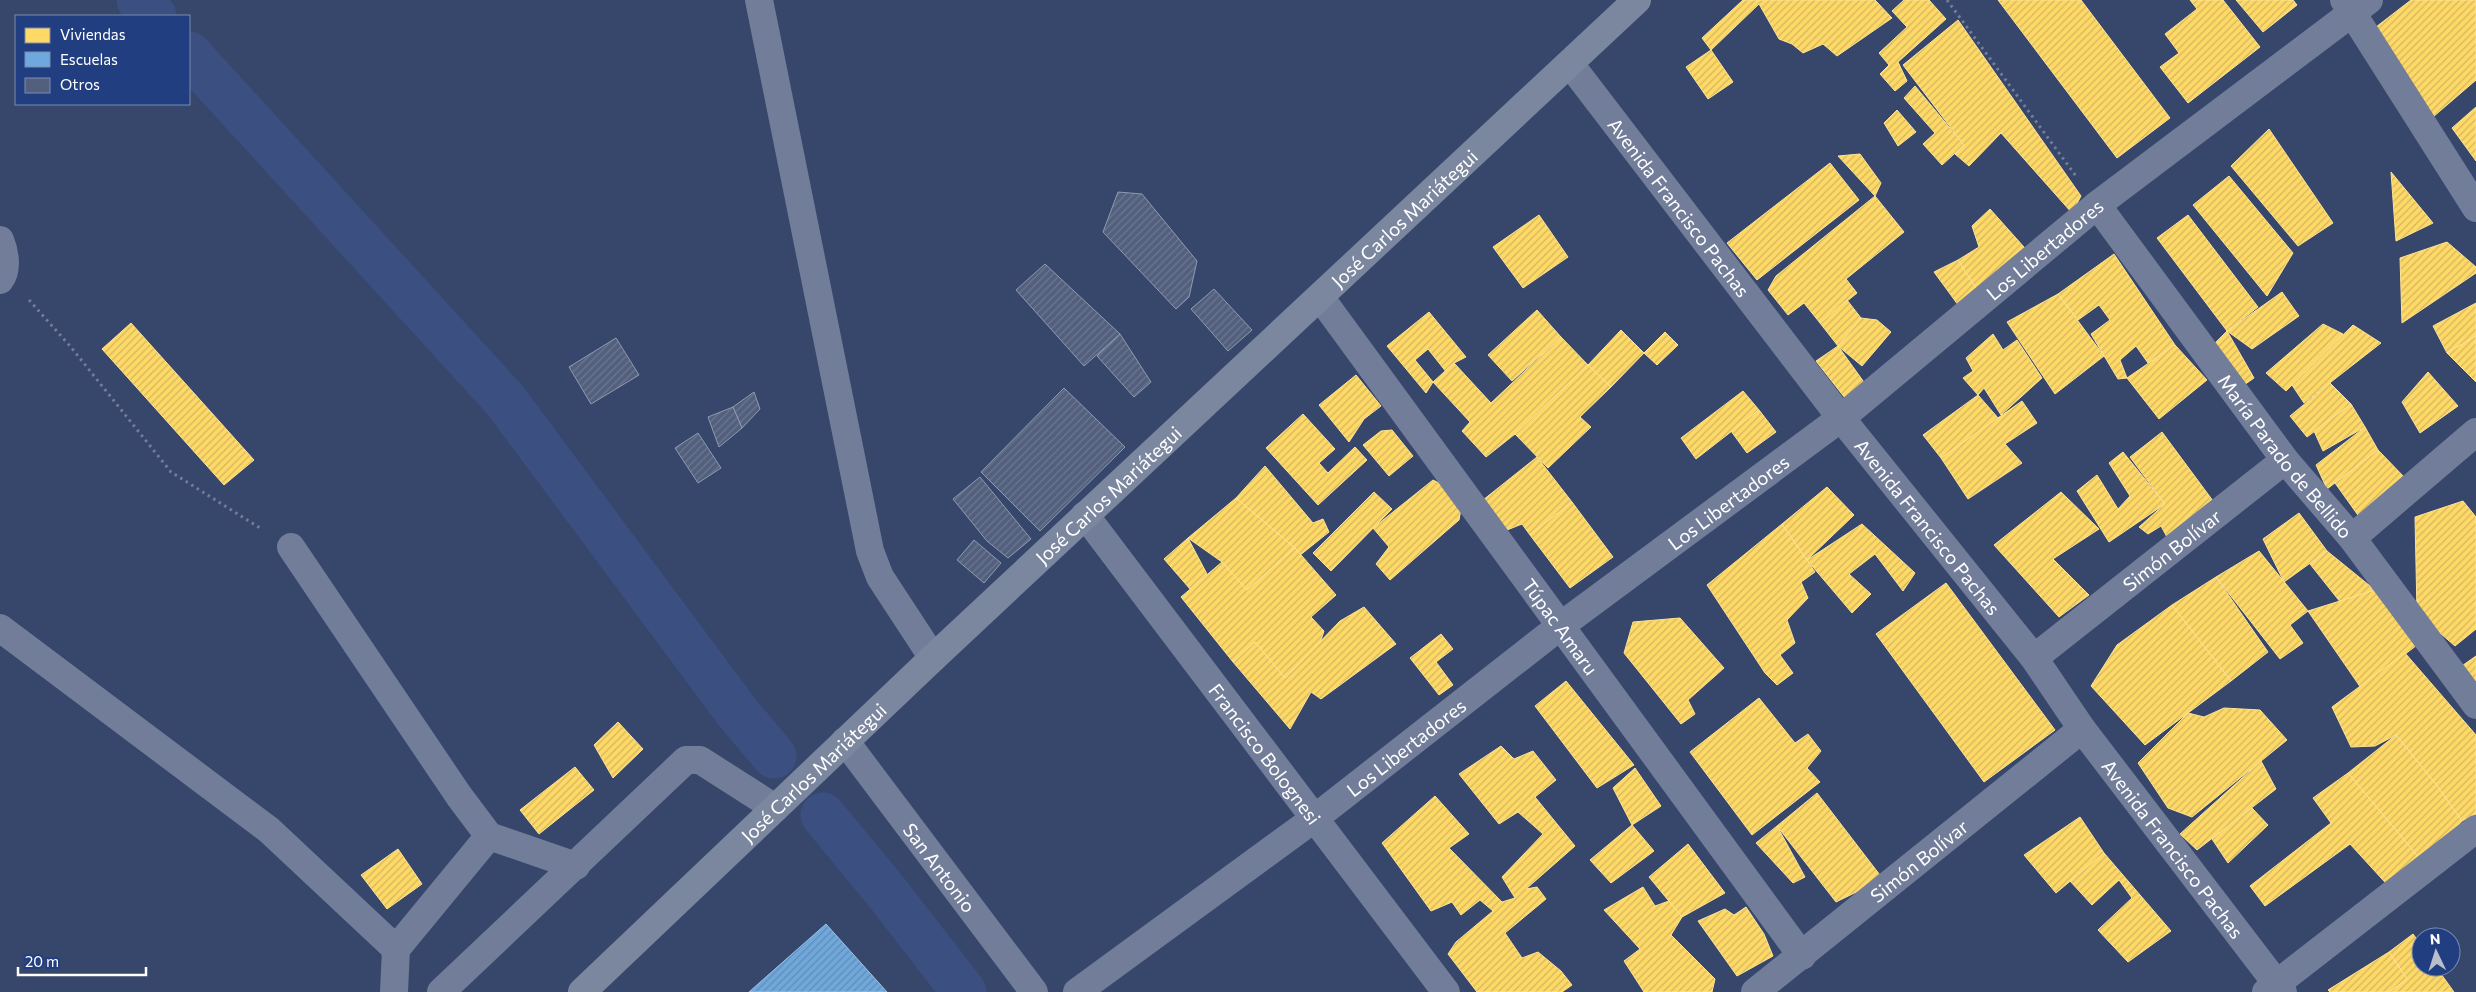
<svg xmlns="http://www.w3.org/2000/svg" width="2476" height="992" viewBox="0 0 2476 992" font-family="Commissioner,sans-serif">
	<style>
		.homes { fill: url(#homes-hatch); stroke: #ffe494 }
		.schools { fill: url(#schools-hatch); stroke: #9ac2e6 }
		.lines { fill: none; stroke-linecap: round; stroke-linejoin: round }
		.canal { stroke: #3b5081; stroke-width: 45 }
		.building { fill: url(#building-hatch); stroke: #909ab0 }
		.path { stroke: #727d99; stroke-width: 3; stroke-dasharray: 2.5 4; stroke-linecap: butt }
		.minor { stroke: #727d99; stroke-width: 28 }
		.major { stroke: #7b869f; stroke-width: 28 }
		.labels { text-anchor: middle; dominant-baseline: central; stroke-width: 5; stroke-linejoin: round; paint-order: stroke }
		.street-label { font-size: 19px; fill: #fff; stroke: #213e81 }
	</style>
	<defs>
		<pattern id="homes-hatch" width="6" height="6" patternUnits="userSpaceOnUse" patternTransform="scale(1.25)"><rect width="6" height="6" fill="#ffd966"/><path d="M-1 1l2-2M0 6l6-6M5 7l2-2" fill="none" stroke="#d2b660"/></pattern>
		<pattern id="schools-hatch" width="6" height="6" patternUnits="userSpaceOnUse" patternTransform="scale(1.25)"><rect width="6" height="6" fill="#6fa8dc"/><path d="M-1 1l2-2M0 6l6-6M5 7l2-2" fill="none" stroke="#648cb1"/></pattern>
		<pattern id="building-hatch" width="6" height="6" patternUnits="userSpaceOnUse" patternTransform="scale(1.25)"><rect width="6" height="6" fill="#525f7d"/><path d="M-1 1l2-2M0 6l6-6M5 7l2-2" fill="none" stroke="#6c7790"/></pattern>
	</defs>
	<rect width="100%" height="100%" fill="#37466b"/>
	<g class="homes">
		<polygon points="1743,0 1875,0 1892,18 1837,56 1823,44 1803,53 1792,44 1779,39 1759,4 1711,50 1702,38"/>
		<polygon points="1904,0 1929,0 1946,19 1898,62 1907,81 1895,91 1880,74 1889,65 1879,53 1907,27 1892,11"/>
		<polygon points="1998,0 2081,0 2170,118 2117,158"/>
		<polygon points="2190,0 2223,0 2260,47 2188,103 2160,67 2179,53 2165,34 2197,9"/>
		<polygon points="2236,0 2293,0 2297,5 2263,32"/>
		<polygon points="2411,0 2476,0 2476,80 2433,117 2376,27"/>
		<polygon points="1958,20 2081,196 2072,213 2001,133 1969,166 1955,154 1964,145 1903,65"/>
		<polygon points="1711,50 1733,82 1708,99 1686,67"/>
		<polygon points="1915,86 1964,145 1942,165 1923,144 1935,133 1904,98"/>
		<polygon points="2476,107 2476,161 2452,128"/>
		<polygon points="1897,110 1916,132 1898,146 1884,123"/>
		<polygon points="2269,129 2333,223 2298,246 2231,166"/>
		<polygon points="1860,154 1881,183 1875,196 1838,156"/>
		<polygon points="1830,163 1859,200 1757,280 1727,243"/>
		<polygon points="2391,172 2433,223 2396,241"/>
		<polygon points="2229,176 2293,253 2267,296 2193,205"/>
		<polygon points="1875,196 1904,232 1846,279 1857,293 1820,323 1804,303 1788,315 1768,290 1776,276"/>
		<polygon points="1990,209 2032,256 1982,298 1958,260 1979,247 1972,226"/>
		<polygon points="1539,215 1568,257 1523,288 1493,247"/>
		<polygon points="2188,215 2258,307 2227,331 2157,238"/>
		<polygon points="2447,242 2476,267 2476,273 2402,323 2400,258"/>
		<polygon points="2114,254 2175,345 2148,363 2136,346 2120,360 2127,378 2118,379 2091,334 2110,320 2099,305 2078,320 2058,294"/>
		<polygon points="1958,260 1982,298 1964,313 1934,272"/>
		<polygon points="2282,292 2299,316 2252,349 2227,331"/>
		<polygon points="2058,294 2104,356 2055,394 2007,322"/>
		<polygon points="1847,300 1861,318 1838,346 1820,323"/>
		<polygon points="2476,303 2476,336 2447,353 2433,326"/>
		<polygon points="1537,310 1561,337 1512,381 1488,355"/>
		<polygon points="1429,312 1466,357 1454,363 1447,373 1428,349 1415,360 1433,382 1426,393 1387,346"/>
		<polygon points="1861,318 1877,320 1891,332 1862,366 1838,346"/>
		<polygon points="131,323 254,460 224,485 102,349"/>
		<polygon points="2323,324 2343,334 2286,391 2266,373"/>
		<polygon points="2353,325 2381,343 2304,403 2292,385"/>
		<polygon points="1621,330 1644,353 1611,387 1588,365"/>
		<polygon points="2227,331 2254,378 2244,385 2212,346"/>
		<polygon points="1665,332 1678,345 1657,365 1644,353"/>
		<polygon points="1993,334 2003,350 2017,340 2042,378 2001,415 1984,388 1978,395 1963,378 1973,371 1966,358"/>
		<polygon points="2476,336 2476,382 2447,353"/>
		<polygon points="1561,337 1588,365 1515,434 1486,457 1462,431 1470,422 1433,382 1454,363 1491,403"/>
		<polygon points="2175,345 2207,380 2159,419 2127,378"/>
		<polygon points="1838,346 1871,392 1852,407 1816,361"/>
		<polygon points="1588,365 1611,387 1580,417 1591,427 1548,468 1515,434"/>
		<polygon points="2428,372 2458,406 2420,433 2402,402"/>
		<polygon points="1356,375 1381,406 1364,419 1349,442 1319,405"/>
		<polygon points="2330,383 2351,404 2307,437 2290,416"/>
		<polygon points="1743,391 1759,410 1696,459 1681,438"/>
		<polygon points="1978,395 1999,419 1941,458 1923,435"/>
		<polygon points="2022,401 2037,423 2005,444 2022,463 1968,499 1941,458"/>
		<polygon points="2351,404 2365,427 2323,451 2314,431"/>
		<polygon points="1759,410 1776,432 1747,453 1731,431"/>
		<polygon points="1303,414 1335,449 1319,463 1328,473 1355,447 1367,460 1318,505 1266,448"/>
		<polygon points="2365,427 2378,450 2327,489 2316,465"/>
		<polygon points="1392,430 1413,456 1389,476 1363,445 1381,431"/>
		<polygon points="2162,432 2219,509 2167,537 2161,526 2148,534 2139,527 2165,504 2130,457"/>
		<polygon points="2378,450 2407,480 2360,518 2335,483"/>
		<polygon points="2123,452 2165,504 2109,542 2077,491 2097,475 2118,509 2130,496 2109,463"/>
		<polygon points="1537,457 1572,502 1530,535 1522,524 1507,530 1483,500"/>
		<polygon points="1265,466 1313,523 1323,519 1329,532 1294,560 1236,498"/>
		<polygon points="1433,480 1445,486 1461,509 1459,520 1390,580 1376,564 1389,547 1373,528"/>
		<polygon points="1827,487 1854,515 1807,560 1782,524"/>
		<polygon points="1374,492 1392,509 1331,571 1313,553"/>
		<polygon points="2061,492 2099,529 2053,559 2089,595 2059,617 1994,545"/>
		<polygon points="1236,498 1295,548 1247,590 1222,562 1188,538"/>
		<polygon points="2463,501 2476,517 2476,629 2455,646 2417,613 2415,517"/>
		<polygon points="1572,502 1613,557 1570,588 1530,535"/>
		<polygon points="2299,513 2327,551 2284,582 2263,539"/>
		<polygon points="1782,524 1815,572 1801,582 1808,598 1787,620 1795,643 1780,655 1793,673 1777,685 1765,673 1707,585"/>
		<polygon points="1862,524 1915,573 1903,591 1875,554 1849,574 1871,594 1852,613 1807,560"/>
		<polygon points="1188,538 1207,574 1190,589 1164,559"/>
		<polygon points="1295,548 1336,595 1311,617 1324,631 1320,643 1285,678 1255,642 1233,662 1181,597 1222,562 1247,590"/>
		<polygon points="2259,551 2308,611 2290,625 2303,643 2280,659 2216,577"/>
		<polygon points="2327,551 2375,590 2341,603 2310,564"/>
		<polygon points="2216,577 2268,652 2231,681 2172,605"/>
		<polygon points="1946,583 2055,730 1984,782 1876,634"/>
		<polygon points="2375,590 2417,645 2361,688 2308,611"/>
		<polygon points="2172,605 2231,681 2145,745 2091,686 2117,645"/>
		<polygon points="1364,607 1396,644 1321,699 1311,692 1290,729 1233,662 1255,642 1285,678 1340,621"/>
		<polygon points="1680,618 1724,668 1688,700 1695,714 1681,724 1624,653 1633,622"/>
		<polygon points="1441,634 1453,649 1436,662 1453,685 1439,695 1410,658"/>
		<polygon points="2405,653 2476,735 2476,814 2462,821 2435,783 2396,735 2375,746 2351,747 2332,707"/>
		<polygon points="2476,656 2476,691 2459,668"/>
		<polygon points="1566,681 1634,765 1597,788 1535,706"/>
		<polygon points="1759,698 1795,743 1808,734 1821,751 1807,768 1820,782 1752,835 1690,752"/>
		<polygon points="2224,708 2260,710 2287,740 2192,817 2168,808 2138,763 2188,713 2204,717"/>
		<polygon points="618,722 643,749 613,778 594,745"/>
		<polygon points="2396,735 2435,783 2462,821 2426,866 2348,773"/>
		<polygon points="1501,746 1514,759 1533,751 1556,780 1535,797 1575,846 1526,889 1537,887 1546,899 1505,933 1522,958 1538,952 1561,971 1572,985 1562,992 1477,992 1448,954 1456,942 1493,911 1480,900 1461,915 1452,902 1431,911 1382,843 1435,796 1469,834 1449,848 1502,902 1515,898 1502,877 1543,834 1518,812 1499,824 1459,774"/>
		<polygon points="2261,761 2276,789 2197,850 2180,834"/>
		<polygon points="575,767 594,790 539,834 520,810"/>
		<polygon points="1635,768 1661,806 1632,825 1613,788"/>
		<polygon points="2348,773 2426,866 2393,891 2350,844 2265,906 2250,886 2331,823 2313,798"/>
		<polygon points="1817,793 1883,879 1836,902 1777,826"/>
		<polygon points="2252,808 2268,825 2228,863 2212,839"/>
		<polygon points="2080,817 2104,853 2056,893 2024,855"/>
		<polygon points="1632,825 1654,851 1611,883 1590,860"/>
		<polygon points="1777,826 1805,877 1793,883 1756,843"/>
		<polygon points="1688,844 1725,893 1682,917 1649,877"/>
		<polygon points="398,849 422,884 387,909 361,875"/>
		<polygon points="2104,853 2171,931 2128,962 2098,930 2132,898 2119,880 2092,905 2070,881"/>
		<polygon points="1643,887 1655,906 1669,901 1682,917 1671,935 1715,979 1712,992 1644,992 1624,961 1640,949 1604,910"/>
		<polygon points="1746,907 1764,934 1773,956 1737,976 1698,921 1725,909 1734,915"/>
		<polygon points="2413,934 2421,945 2421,967 2436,967 2454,992 2389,992 2407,979 2389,952"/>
		<polygon points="2389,952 2407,979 2389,992 2330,992 2328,990"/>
	</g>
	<polygon class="schools" points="826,924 887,992 749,992"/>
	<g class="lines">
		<g class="canal">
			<polyline points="139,0 154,16"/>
			<polyline points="189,54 505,400 737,712 774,756"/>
			<polyline points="823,815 888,894 964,992"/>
		</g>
	</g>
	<g class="building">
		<polygon points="1118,192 1142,194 1197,261 1189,297 1176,309 1103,232"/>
		<polygon points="1045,264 1120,334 1084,366 1016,290"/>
		<polygon points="1214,289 1252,330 1228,351 1191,309"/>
		<polygon points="1120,334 1151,382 1134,397 1097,356"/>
		<polygon points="616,338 639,375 591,404 569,367"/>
		<polygon points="1064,388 1125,447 1040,531 981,472"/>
		<polygon points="754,392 760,409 742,428 733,407"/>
		<polygon points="733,407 742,428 719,447 708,417"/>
		<polygon points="698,433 721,468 698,483 675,448"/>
		<polygon points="980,477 1031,539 1008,558 987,541 953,499"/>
		<polygon points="974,540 1001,563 984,583 957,560"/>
	</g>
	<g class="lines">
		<g class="path">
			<polyline points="1947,0 2076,176"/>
			<polyline points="29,300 70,346 171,472 260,528"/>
		</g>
		<g class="minor">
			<polyline points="759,0 870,551 880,577 933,658"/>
			<polyline points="2344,0 2476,208"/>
			<path id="s1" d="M 1570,64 L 1841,418 L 2034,658 L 2082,729 L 2283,992"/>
			<path id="s2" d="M 2097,205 L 2285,460 L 2352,538 L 2476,705"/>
			<path d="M 0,240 C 5,252 8,270 0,280"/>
			<path id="s3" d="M 1320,297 L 1802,956"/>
			<path id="s4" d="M 1085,515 L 1446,992"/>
			<polyline points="2352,538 2476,432"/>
			<polyline points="291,547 459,796 489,836 576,866"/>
			<polyline points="0,628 269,830 396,949 394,992"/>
			<path id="s5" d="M 2034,658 L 2285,460"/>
			<path id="s6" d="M 845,741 L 1034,992"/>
			<polyline points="396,949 489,836"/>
			<polyline points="441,992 686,760 700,760 775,808"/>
			<path id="s7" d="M 1077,992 L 1315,818 L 1559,627 L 1841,418 L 2097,205 L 2369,0"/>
			<path id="s8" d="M 1755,992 L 2082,729"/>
			<polyline points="2266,992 2476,829"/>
		</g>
		<path class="major" id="s9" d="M 582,992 L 933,658 L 1637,0"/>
	</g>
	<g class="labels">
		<g class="street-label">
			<text stroke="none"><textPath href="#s1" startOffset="180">Avenida Francisco Pachas</textPath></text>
			<text stroke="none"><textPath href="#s9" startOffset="1129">José Carlos Mariátegui</textPath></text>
			<text stroke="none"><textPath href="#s7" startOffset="1220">Los Libertadores</textPath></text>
			<text stroke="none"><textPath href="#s2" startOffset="314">María Parado de Bellido</textPath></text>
			<text stroke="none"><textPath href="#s9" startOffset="724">José Carlos Mariátegui</textPath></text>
			<text stroke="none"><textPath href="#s7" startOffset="815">Los Libertadores</textPath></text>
			<text stroke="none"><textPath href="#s1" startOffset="585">Avenida Francisco Pachas</textPath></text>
			<text stroke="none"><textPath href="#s5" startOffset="175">Simón Bolívar</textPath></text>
			<text stroke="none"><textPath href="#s3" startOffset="408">Túpac Amaru</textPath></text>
			<text stroke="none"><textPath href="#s7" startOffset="410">Los Libertadores</textPath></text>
			<text stroke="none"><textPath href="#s4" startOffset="299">Francisco Bolognesi</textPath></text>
			<text stroke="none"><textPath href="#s9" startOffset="319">José Carlos Mariátegui</textPath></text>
			<text stroke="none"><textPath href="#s1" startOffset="990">Avenida Francisco Pachas</textPath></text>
			<text stroke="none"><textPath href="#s8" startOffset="210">Simón Bolívar</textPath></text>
			<text stroke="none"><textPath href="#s6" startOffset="158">San Antonio</textPath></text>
		</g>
	</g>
	<rect x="15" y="15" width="175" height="90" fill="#213e81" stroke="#7a8bb3"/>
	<rect x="25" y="28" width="25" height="15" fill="#ffd966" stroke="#7a8bb3"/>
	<text x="60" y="40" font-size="15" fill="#ffffff">Viviendas</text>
	<rect x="25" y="52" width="25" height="15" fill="#6fa8dc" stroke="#7a8bb3"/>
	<text x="60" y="65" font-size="15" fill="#ffffff">Escuelas</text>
	<rect x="25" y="78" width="25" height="15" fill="#525f7d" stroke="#7a8bb3"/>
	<text x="60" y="90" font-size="15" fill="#ffffff">Otros</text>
	<g transform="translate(2436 952) rotate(356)"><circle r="24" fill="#213e81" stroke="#7a8bb3"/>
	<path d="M0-4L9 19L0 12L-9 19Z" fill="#b9becb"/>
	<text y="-8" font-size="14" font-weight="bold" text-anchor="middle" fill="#ffffff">N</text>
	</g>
	<path d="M18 967v8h128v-8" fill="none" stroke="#ffffff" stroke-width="2.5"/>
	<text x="25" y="967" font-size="15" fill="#ffffff" stroke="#213e81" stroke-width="4" paint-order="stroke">20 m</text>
</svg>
